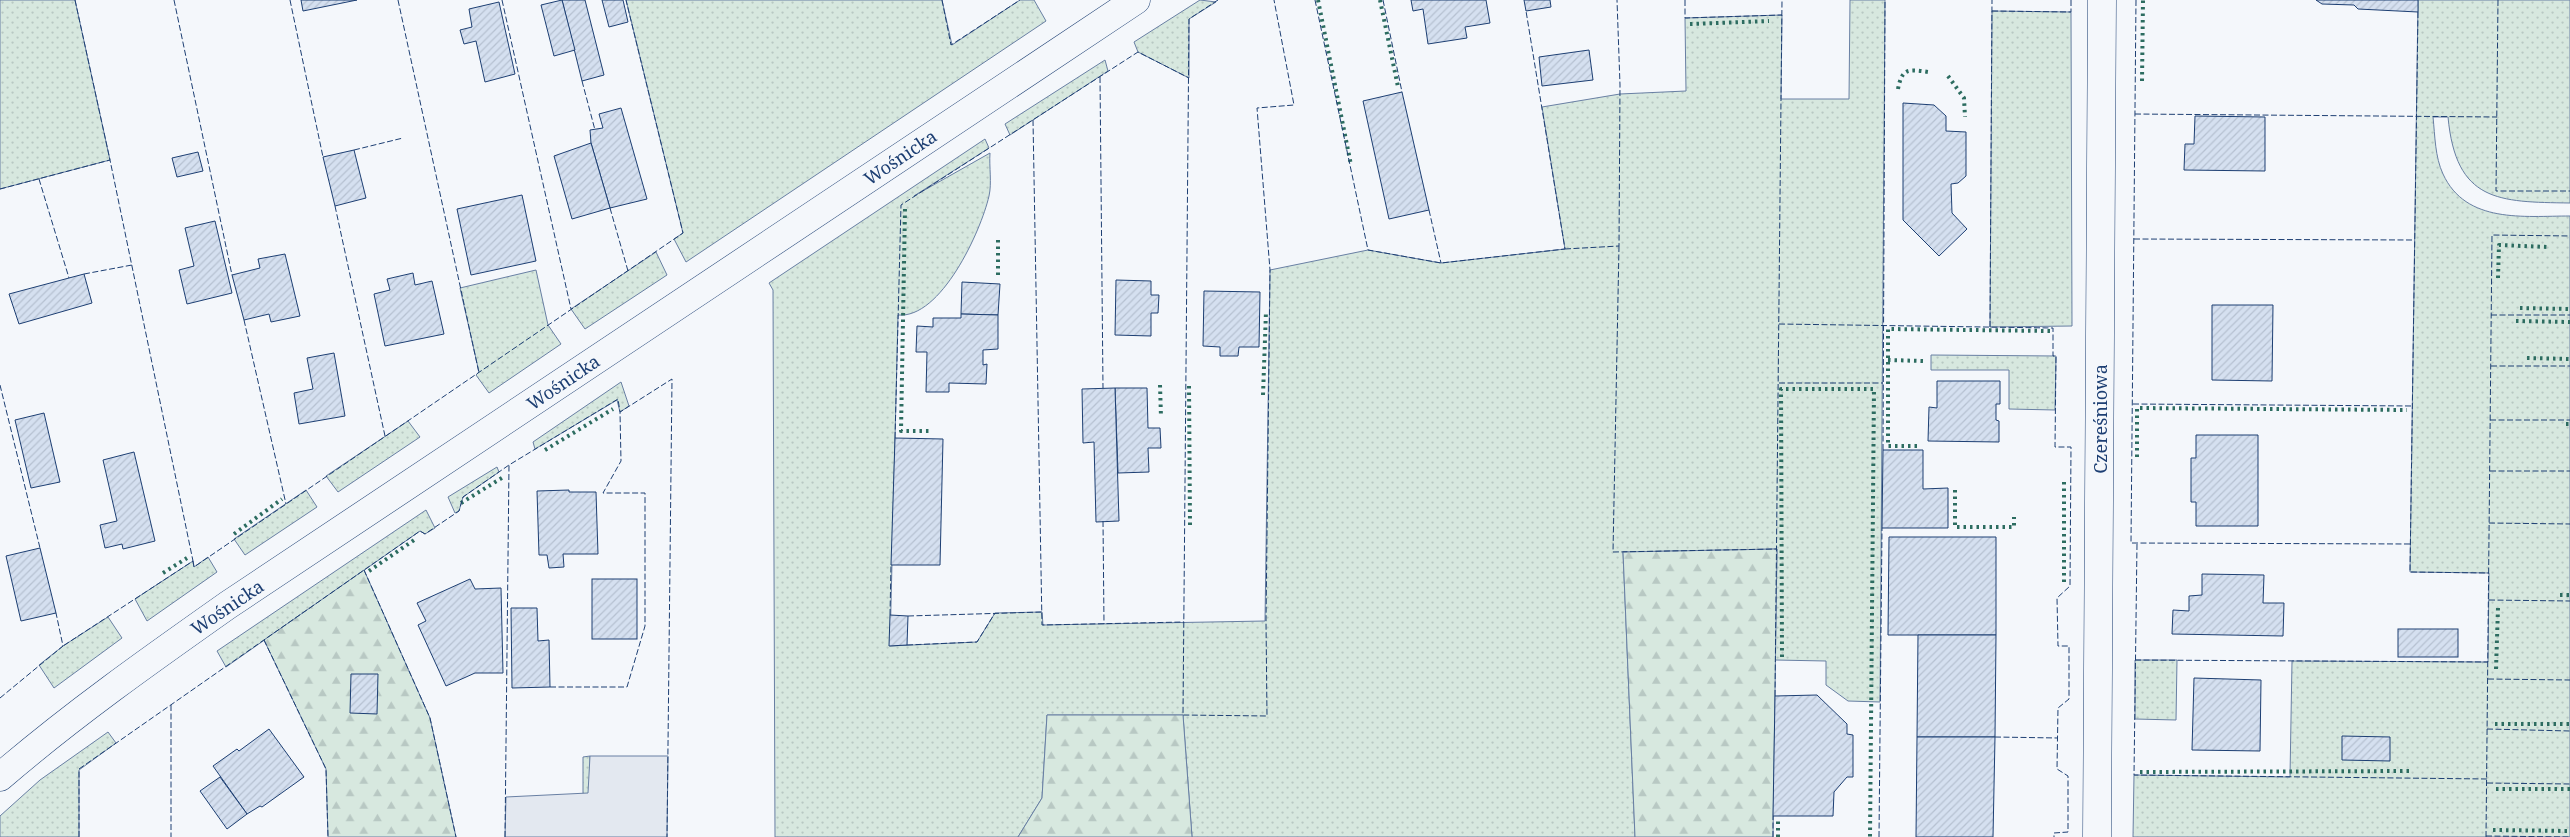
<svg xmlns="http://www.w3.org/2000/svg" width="2570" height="837" viewBox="0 0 2570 837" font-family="'Noto Serif',serif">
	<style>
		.grass { fill: url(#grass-dots); stroke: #687fa3 }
		.forest { fill: url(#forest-firs); stroke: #687fa3 }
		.parking { fill: #e3e8f0; stroke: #687fa3 }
		.building { fill: url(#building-hatch); stroke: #1d3f73 }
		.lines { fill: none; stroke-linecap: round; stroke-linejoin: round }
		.minor-casing { stroke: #1d3f73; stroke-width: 29 }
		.minor { stroke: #f4f7fb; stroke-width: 28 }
		.hedge { stroke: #2c6c60; stroke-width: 4; stroke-dasharray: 2.5 4; stroke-linecap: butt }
		.fence { stroke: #1d3f73; stroke-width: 1; stroke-dasharray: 6 2.5; stroke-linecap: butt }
		.labels { text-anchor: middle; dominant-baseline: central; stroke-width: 4; stroke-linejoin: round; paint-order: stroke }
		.street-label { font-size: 18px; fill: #1d3f73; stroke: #f4f7fb }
	</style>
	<defs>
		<pattern id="grass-dots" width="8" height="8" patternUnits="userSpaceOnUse" patternTransform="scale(1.25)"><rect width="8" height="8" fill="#d7e8df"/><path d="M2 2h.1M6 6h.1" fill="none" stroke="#b8c8c3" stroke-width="1.8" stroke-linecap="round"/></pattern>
		<pattern id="forest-firs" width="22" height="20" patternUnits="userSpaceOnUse" patternTransform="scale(1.25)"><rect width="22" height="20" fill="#d7e8df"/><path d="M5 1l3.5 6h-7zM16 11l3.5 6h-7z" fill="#b8c8c3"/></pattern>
		<pattern id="building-hatch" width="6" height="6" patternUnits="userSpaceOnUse" patternTransform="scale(1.25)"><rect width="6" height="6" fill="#d5e0f0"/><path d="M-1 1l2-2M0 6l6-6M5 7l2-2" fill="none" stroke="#b6c1d1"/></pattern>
	</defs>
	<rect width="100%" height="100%" fill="#f4f7fb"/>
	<g class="grass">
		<polygon points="0,0 75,0 110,160 0,189"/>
		<polygon points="626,0 942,0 952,45 1020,0 1034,0 1046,21 686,262 674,239 683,233"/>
		<polygon points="1200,0 1216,2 1189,19 1189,78 1138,52 1134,42"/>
		<path d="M 1850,0 L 1885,0 L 1880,702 L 1848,701 L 1826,685 L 1826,661 L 1775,660 L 1777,549 L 1623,552 L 1635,837 L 1192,837 L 1183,715 L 1047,715 L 1042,798 L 1018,837 L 775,837 L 773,290 L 769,283 L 985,139 L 989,148 L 914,196 L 990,153 C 989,167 992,183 989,196 C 981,231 941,319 898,315 L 890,646 L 977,642 L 995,613 L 1042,612 L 1043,625 L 1265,621 L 1270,270 L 1368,250 L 1441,263 L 1565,249 L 1542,107 L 1620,94 L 1686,91 L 1685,18 L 1782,15 L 1781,99 L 1849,99 Z"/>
		<path d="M 2418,0 L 2570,0 L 2570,203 C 2498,202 2456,202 2448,117 L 2433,117 C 2435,136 2435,157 2443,174 C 2466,224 2524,216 2570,216 L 2570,837 L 2133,837 L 2134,775 L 2290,777 L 2292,661 L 2488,662 L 2489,573 L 2410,572 Z"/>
		<polygon points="1992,11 2071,12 2072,326 1990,327"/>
		<polygon points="1105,60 1108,71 1010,135 1005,124"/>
		<polygon points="656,252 667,275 585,329 571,309"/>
		<polygon points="536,270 548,325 561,344 489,393 476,375 479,372 460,288"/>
		<polygon points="1931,355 2056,356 2055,410 2009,409 2009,370 1931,370"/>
		<polygon points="621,382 629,406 620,412 617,400 535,449 533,442"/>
		<polygon points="408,421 420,437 338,492 326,476"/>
		<polygon points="497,467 499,472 463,497 459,511 455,513 448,497"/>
		<polygon points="306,490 317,507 245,555 234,539"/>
		<polygon points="426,510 435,528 425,534 420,531 226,667 217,651"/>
		<polygon points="208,557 217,572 147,621 135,599 193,561 194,567"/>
		<polygon points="108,617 122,638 54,688 39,665 63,646"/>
		<polygon points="2135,660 2177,660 2176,720 2135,719"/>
		<polygon points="108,732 116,743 79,770 79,837 0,837 0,816 40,780"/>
		<polygon points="590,756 590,837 583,837 583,757"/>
	</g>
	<g class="forest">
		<polygon points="1777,549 1773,837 1635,837 1623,552"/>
		<polygon points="364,570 430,718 456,837 328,837 326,769 264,640"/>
		<polygon points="1047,715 1183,715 1192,837 1018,837 1042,798"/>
	</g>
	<polygon class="parking" points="590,756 668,756 667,837 505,837 506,797 588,793"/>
	<g class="building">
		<polygon points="301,0 357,0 303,11"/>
		<polygon points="562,0 585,0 604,75 582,81"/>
		<polygon points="562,0 575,50 554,56 541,5"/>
		<polygon points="602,0 623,0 628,22 609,27"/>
		<polygon points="1411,0 1486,0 1490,23 1465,27 1467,38 1428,44 1423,9 1413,11"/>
		<polygon points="1524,0 1550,0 1551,7 1526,11"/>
		<polygon points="2316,0 2418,0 2418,12 2358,9 2354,5 2322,4"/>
		<polygon points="499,2 515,74 485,82 476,41 464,44 460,30 472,27 469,9"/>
		<polygon points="1589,50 1593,80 1542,86 1539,57"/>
		<polygon points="1402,92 1429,210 1389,219 1363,101"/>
		<polygon points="1903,103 1934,105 1946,116 1946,131 1966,132 1966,176 1958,183 1951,184 1952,213 1967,229 1939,256 1903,220"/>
		<polygon points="621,108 647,199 610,208 591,143 590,130 603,128 599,114"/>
		<polygon points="2195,116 2265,117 2265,171 2184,170 2185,144 2194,144"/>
		<polygon points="591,143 610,208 572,219 554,156"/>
		<polygon points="354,150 366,198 335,206 323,157"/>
		<polygon points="198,152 203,171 177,177 172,158"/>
		<polygon points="522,195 536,261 471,275 457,209"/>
		<polygon points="215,221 232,293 187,304 179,270 194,266 185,228"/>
		<polygon points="285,254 300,316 271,322 269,314 244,320 232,275 260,268 258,259"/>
		<polygon points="413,273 415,285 432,281 444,334 385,346 374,294 390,290 387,279"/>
		<polygon points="84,274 92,303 19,324 9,294"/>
		<polygon points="1116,280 1151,281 1151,295 1159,295 1158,313 1151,313 1151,336 1115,335"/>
		<polygon points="962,282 1000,284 998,315 961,314"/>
		<polygon points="1204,291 1260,292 1259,347 1239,347 1238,356 1220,356 1220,347 1203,346"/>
		<polygon points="2212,305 2273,305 2272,381 2212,380"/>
		<polygon points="961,314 998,315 998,349 983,350 983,365 987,364 986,384 949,383 949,392 926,392 927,352 916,352 917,326 933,327 933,318 961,318"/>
		<polygon points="334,353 345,416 299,424 294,393 313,389 307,358"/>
		<polygon points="1937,381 2000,381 2000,404 1996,404 1996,420 1999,421 1999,442 1928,441 1929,407 1937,408"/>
		<polygon points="1115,388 1147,388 1148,428 1160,428 1161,448 1148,448 1149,472 1118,473"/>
		<polygon points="1115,388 1119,521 1096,522 1094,442 1083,443 1082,389"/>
		<polygon points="44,413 60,482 31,488 15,420"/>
		<polygon points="2196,435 2258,435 2258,526 2196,526 2196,502 2191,502 2191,458 2196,458"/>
		<polygon points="895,438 943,439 940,565 891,565"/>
		<polygon points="1883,450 1923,450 1923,489 1948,488 1948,528 1882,528"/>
		<polygon points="134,452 155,541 123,549 122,544 105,548 100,525 117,521 103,460"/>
		<polygon points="569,490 569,492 596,492 598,554 563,554 564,567 549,568 547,555 539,555 537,491"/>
		<polygon points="1889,537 1996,537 1996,635 1888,635"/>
		<polygon points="40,548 56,613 21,621 6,556"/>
		<polygon points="2202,574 2264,575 2263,603 2284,603 2283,636 2172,634 2173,610 2189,611 2189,596 2202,595"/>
		<polygon points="470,579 475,589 501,588 503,673 475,673 446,686 418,625 426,621 417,603"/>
		<rect x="592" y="579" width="45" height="60"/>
		<polygon points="511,608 537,608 538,641 549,640 550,687 512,688"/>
		<polygon points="890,615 908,616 907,645 889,646"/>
		<rect x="2398" y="629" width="60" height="28"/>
		<polygon points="1918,635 1996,635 1995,737 1917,737"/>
		<polygon points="351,674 378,674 377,714 350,713"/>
		<polygon points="2194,678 2261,680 2260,751 2192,750"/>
		<polygon points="1817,695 1847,724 1847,734 1853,735 1853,777 1847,777 1834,792 1833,816 1773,816 1775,696"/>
		<polygon points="269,729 304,777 262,807 260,806 247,814 213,766 237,749 239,751"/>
		<polygon points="2342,736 2390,737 2390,761 2342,760"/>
		<polygon points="1917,737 1995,737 1993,837 1916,837"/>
		<polygon points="220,777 247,814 227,829 200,791"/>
	</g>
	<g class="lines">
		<g class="minor-casing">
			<g id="minor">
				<path d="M 0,777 C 72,715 150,660 228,605 L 1136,0"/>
				<polyline points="2097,837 2102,0"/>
			</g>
		</g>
		<use href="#minor" class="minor"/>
		<g class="hedge">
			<polyline points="1318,0 1351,165"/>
			<polyline points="1380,0 1398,87"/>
			<polyline points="1690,24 1769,21"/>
			<polyline points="1948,76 1964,98 1965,117"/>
			<polyline points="2142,81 2143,0"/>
			<path d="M 1898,89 C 1902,68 1908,69 1928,72"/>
			<polyline points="905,209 901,431 932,431"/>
			<polyline points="998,275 998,239"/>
			<polyline points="2498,278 2499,245 2547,247"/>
			<polyline points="2520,308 2570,309"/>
			<polyline points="2516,321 2570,322"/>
			<polyline points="2527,358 2570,359"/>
			<polyline points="1888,360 1923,361"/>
			<polyline points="1160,385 1161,417"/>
			<polyline points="1189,386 1190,525"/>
			<polyline points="1263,395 1266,311"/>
			<polyline points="2566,424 2570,424"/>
			<polyline points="1917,446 1888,446 1888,329 2050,331"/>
			<polyline points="545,450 613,409"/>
			<polyline points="2137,457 2137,408 2407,410"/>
			<polyline points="1955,490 1955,527 2014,527 2014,517"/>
			<polyline points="461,503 505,476"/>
			<polyline points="234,534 282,499"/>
			<polyline points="369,571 417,538"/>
			<polyline points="163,573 187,558"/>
			<polyline points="2064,582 2064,480"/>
			<polyline points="2560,595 2570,595"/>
			<polyline points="1782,657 1781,389 1874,389 1870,837"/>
			<polyline points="2496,669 2498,608"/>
			<polyline points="2495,724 2570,724"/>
			<polyline points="2140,772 2412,771"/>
			<polyline points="2496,789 2570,789"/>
			<polyline points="2493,830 2570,831"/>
			<polyline points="1778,837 1778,821"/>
		</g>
		<g class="fence">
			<polyline points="75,0 110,160"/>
			<polyline points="174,0 232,275"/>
			<polyline points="290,0 323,157"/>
			<polyline points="398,0 479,373"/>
			<polyline points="502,0 571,309"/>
			<polyline points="942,0 951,45 1020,0"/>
			<polyline points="1218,0 1189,19 1183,715 1267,716 1266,621 1270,270 1257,108 1294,105 1274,0"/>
			<polyline points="1315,0 1368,250 1441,263 1565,249 1526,11"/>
			<polyline points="1383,0 1402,92"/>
			<polyline points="1685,0 1685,18 1782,15"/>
			<polyline points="2136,0 2131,543 2410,544"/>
			<polyline points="2498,0 2496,191 2570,191"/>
			<polyline points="1992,11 2071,12 2071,0"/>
			<polyline points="2418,12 2410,572 2489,573"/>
			<polyline points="1100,77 1103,388"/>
			<polyline points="582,81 595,130"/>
			<polyline points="2135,114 2497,117"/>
			<polyline points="1033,120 1042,625 1184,622"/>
			<polyline points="354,150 403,138"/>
			<polyline points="39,179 69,278"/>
			<polyline points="0,189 110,160 193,561 63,646"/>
			<polyline points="335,206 385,436"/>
			<polyline points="610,208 628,271"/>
			<polyline points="1429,210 1441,263"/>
			<polyline points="2134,239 2414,240"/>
			<polyline points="1619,246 1613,552 1777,549"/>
			<polyline points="1565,249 1619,246 1620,85 1617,0"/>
			<polyline points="84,274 132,265"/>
			<polyline points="2491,315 2570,315"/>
			<polyline points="244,320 286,504"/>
			<polyline points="1779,324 2053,328 2053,356 2056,356 2055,447 2071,447 2070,586 2057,598 2058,646 2069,646 2069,699 2058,708 2057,769 2068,776 2068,832 2054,833 2054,837"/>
			<polyline points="1990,327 1992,0"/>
			<polyline points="2491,366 2570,366"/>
			<polyline points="1779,383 1883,383"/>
			<polyline points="0,385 40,548"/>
			<polyline points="2133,404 2412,406"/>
			<polyline points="2490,420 2570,420"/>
			<polyline points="895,438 901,205 1138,52 1189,78"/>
			<polyline points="1883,450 1885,0"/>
			<polyline points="2490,471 2570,471"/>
			<polyline points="1103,521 1104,624"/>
			<polyline points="2489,523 2570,524"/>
			<polyline points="2137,544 2134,775 2487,779"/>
			<polyline points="193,561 194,567 683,233 626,0"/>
			<polyline points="364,570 430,718 456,837"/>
			<polyline points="2489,600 2570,601"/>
			<polyline points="890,615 891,565"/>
			<polyline points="908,616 1042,612"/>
			<polyline points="264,640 326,769 328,837"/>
			<polyline points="907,645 977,642 995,613"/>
			<polyline points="2135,660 2488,662"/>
			<polyline points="2488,679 2570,680"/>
			<polyline points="550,687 627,687 645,626 645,493 603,493 621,461 620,412"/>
			<polyline points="1775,696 1782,0"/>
			<polyline points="0,698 63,646 56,613"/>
			<polyline points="171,705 171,837"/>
			<polyline points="2487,729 2570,731"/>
			<polyline points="1995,737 2058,738"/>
			<polyline points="2487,783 2570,784"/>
			<polyline points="2486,836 2570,837"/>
			<polyline points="79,837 79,769 420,531 425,534 459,511 463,497 509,465 618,399 620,412 672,379 667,837"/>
			<polyline points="505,837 509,465"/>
			<polyline points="1773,837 1773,816"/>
			<polyline points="1879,837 1882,528"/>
			<polyline points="2486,837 2492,235 2570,236"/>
		</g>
	</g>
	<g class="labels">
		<g class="street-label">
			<text transform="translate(900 157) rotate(-34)">Wośnicka</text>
			<text transform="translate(563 382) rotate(-34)">Wośnicka</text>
			<text transform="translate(2100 419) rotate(-90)">Czereśniowa</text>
			<text transform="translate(227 607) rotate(-34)">Wośnicka</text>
		</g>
	</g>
</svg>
